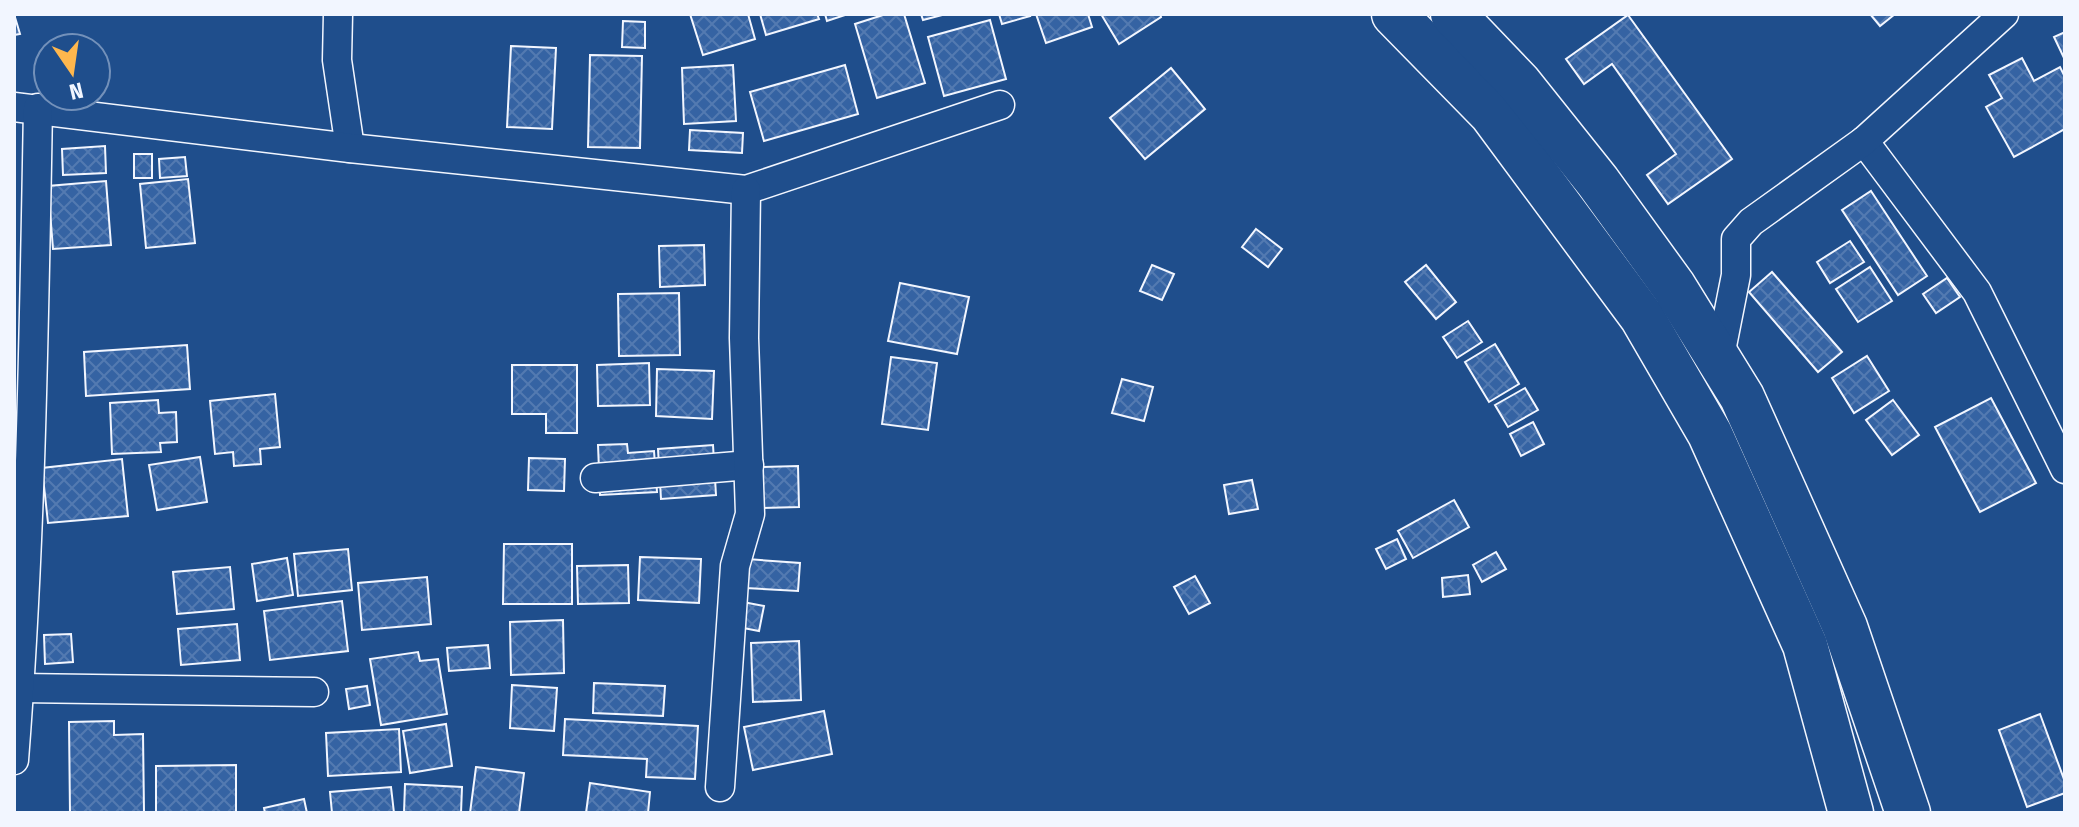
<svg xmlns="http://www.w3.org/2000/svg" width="2079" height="827" viewBox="0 0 2079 827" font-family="'Fira Sans Condensed',sans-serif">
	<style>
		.building { fill: url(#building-cross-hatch); stroke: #f2f6ff; stroke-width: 2 }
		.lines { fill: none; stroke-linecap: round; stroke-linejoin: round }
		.minor-casing { stroke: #f2f6ff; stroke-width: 31 }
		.trunk-casing { stroke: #f2f6ff; stroke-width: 47 }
		.minor { stroke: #1f4e8c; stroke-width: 28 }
		.trunk { stroke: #1f4e8c; stroke-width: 44 }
	</style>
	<defs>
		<pattern id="building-cross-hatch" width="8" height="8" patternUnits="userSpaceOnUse" patternTransform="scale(2)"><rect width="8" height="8" fill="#3563a3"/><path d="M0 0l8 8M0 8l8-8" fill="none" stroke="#537ab1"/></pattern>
	</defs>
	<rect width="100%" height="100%" fill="#1f4e8c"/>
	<g class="building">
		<polygon points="14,14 20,34 14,35"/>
		<polygon points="690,14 748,14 755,39 703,55"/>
		<polygon points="760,14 817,14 819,19 766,35"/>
		<polygon points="825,14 848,14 827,21"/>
		<polygon points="886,14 904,14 925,83 877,98 855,24"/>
		<polygon points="921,14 946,14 923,20"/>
		<polygon points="999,14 1029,14 1030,16 1002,24"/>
		<polygon points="1036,14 1088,14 1092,27 1046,43"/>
		<polygon points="1101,14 1160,14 1161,17 1119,44"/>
		<polygon points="1870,14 1895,14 1880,26"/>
		<polygon points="1628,15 1732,159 1668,204 1647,175 1676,154 1612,64 1584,84 1566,59"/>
		<polygon points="990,20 1006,79 944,96 928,37"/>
		<polygon points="623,21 645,22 645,48 622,47"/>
		<polygon points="2065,32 2065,60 2054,37"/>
		<polygon points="511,46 556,48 552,129 507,127"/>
		<polygon points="590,55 642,56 640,148 588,147"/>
		<polygon points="2022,58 2034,81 2060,67 2065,77 2065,129 2014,157 1986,107 2002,98 1989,75"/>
		<polygon points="733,65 736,121 684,124 682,68"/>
		<polygon points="845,65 858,114 764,141 750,92"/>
		<polygon points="1171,68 1205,109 1145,159 1110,118"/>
		<polygon points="690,130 743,133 742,153 689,150"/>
		<polygon points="105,146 106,173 63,175 62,149"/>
		<rect x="134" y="154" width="18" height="24"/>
		<polygon points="185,157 187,176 160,178 159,159"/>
		<polygon points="188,179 195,243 146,248 140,184"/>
		<polygon points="106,181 111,245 53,249 48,186"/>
		<polygon points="1871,191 1927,276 1898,295 1842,210"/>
		<polygon points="1256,229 1282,249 1268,267 1242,247"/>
		<polygon points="1850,241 1864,262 1830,283 1817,262"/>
		<polygon points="704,245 705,285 660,287 659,246"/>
		<polygon points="1152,265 1174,274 1162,300 1140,291"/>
		<polygon points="1426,265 1456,302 1436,319 1405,282"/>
		<polygon points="1870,267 1892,301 1858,322 1836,289"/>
		<polygon points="1772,272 1842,352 1818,372 1749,292"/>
		<polygon points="1947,278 1960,297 1936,313 1923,294"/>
		<polygon points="900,283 969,297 957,354 888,341"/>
		<polygon points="679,293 680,355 619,356 618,294"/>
		<polygon points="1468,321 1482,342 1457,358 1443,337"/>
		<polygon points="1495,344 1519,384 1489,402 1465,362"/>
		<polygon points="187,345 190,389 86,396 84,352"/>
		<polygon points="1867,356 1889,391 1854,413 1832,378"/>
		<polygon points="891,357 937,363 928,430 882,424"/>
		<polygon points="649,363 650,405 598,406 597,365"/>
		<polygon points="512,365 577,365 577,433 546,433 546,414 512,414"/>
		<polygon points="657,369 714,371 712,419 656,416"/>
		<polygon points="1122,379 1153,387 1144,421 1112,413"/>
		<polygon points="1525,388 1538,410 1508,427 1495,405"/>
		<polygon points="275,394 280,447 260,449 261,464 234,466 233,452 215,454 210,401"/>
		<polygon points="1991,398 2036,483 1980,512 1935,427"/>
		<polygon points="158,400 159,413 176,412 177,442 160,443 161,452 112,454 110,403"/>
		<polygon points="1893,400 1919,435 1892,455 1866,420"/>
		<polygon points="1533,422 1544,444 1521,456 1510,434"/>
		<polygon points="627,444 628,453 654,451 657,492 600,495 598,445"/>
		<polygon points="713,445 716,495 661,499 658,449"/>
		<polygon points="200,457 207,502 157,510 149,465"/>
		<polygon points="529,458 565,459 564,491 528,490"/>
		<polygon points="122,459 128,516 48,523 42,468"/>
		<polygon points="798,466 799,507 759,508 758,467"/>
		<polygon points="1252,480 1258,509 1229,514 1224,485"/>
		<polygon points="1454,500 1469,527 1413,558 1398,531"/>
		<polygon points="1397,539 1406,559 1386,569 1376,549"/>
		<polygon points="504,544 572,544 572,604 503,604"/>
		<polygon points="348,549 352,590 298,596 294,554"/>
		<polygon points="1496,552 1506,569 1482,582 1473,565"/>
		<polygon points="640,557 701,559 699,603 638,600"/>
		<polygon points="287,558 293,595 257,601 252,564"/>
		<polygon points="747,559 800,563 798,591 746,588"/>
		<polygon points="628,565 629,603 578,604 577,566"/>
		<polygon points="230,567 234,609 177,614 173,572"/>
		<polygon points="1468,575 1470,594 1443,597 1442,578"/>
		<polygon points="1195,576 1210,603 1189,614 1174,587"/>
		<polygon points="427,577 431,624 362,630 358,583"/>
		<polygon points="342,601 348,651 270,660 264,611"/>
		<polygon points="743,602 764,606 759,631 738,627"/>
		<polygon points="563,620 564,673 511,675 510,622"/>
		<polygon points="237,624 240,660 181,665 178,629"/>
		<polygon points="71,634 73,662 45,664 44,635"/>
		<polygon points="799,641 801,700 753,702 751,643"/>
		<polygon points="488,645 490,668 449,671 447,648"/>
		<polygon points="418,652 420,661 438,659 447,714 381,725 370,659"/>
		<polygon points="594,683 665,686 663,716 593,713"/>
		<polygon points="512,685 557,688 554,731 510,728"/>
		<polygon points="367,686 370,705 349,709 346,689"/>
		<polygon points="824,711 832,754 753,770 744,727"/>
		<polygon points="2040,714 2065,782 2065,793 2027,807 1999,730"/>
		<polygon points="565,719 698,726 695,779 646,777 647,759 563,755"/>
		<polygon points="114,721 114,735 143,734 144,812 70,813 69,722"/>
		<polygon points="446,724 452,766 410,773 403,731"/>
		<polygon points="399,729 401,772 328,776 326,733"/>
		<polygon points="236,765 236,813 156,813 156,766"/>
		<polygon points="476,767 524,773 519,813 470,813"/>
		<polygon points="590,783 650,792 648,813 586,813"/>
		<polygon points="405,784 462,787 461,813 404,813"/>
		<polygon points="391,787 394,813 332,813 330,792"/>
		<polygon points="304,799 307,813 265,813 264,808"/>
	</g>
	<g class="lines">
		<g class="minor-casing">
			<g id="minor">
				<polyline points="338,14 337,60 350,148"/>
				<polyline points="14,107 350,148 746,190 1000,105"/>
				<polyline points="1864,141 1977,292 2065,469"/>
				<polyline points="1719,361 1736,275 1736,239 1751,222 1864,141 2004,14"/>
				<polyline points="595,478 749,465"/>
				<polyline points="20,688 314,692"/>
				<path d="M 14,760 C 31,543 34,326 38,108"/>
				<polyline points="720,787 735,566 750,514 744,338 746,190"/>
			</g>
		</g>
		<g class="trunk-casing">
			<g id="trunk">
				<polyline points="1394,14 1491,113 1642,317 1710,434 1805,645 1851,813"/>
				<polyline points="1453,14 1519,83 1598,182 1674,287 1742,397 1845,627 1908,813"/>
			</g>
		</g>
		<use href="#minor" class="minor"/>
		<use href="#trunk" class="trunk"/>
	</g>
	<rect width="2079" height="827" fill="none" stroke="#f2f6ff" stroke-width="32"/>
	<g transform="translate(72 72) rotate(167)"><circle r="38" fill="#1f4e8c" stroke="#7391ba" stroke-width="2"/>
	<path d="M0-6L14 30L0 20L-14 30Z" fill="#ffb74d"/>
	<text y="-12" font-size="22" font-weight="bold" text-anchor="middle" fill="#f2f6ff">N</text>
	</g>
</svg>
